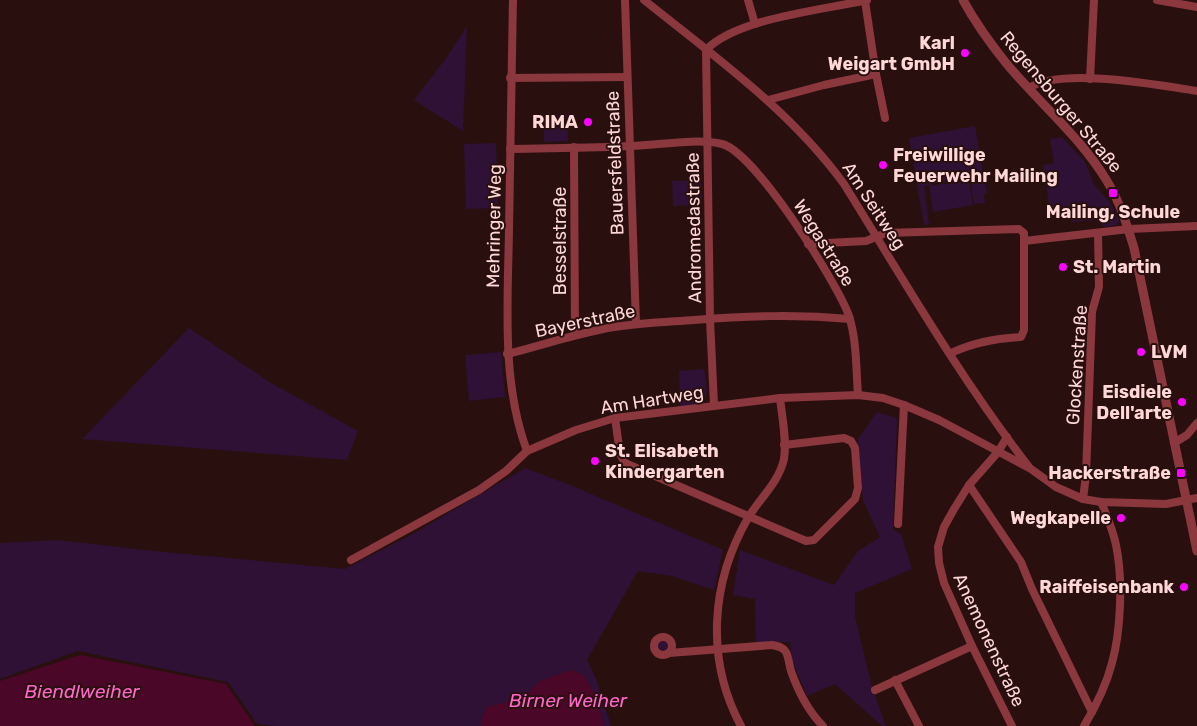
<svg xmlns="http://www.w3.org/2000/svg" width="1197" height="726" viewBox="0 0 1197 726" font-family="Rubik,sans-serif">
	<style>
		.green { fill: #2e1134 }
		.water { fill: #4a0727 }
		.lines { fill: none; stroke-linecap: round; stroke-linejoin: round }
		.minor { stroke: #8b373e; stroke-width: 8 }
		.tertiary { stroke: #8b373e; stroke-width: 9 }
		.poi-dot { fill: #fa03ff; stroke: #29100f; stroke-width: 2 }
		.labels { text-anchor: middle; dominant-baseline: central; stroke-width: 4; stroke-linejoin: round; paint-order: stroke }
		.poi-label { font-size: 18px; font-weight: bold; fill: #ffd7d7; stroke: #29100f; text-anchor: end }
		.street-label { font-size: 18px; fill: #ffd7d7; stroke: #29100f }
		.water-label { font-size: 19px; font-style: italic; fill: #ff65ca; stroke: #29100f }
	</style>
	<rect width="100%" height="100%" fill="#29100f"/>
	<g class="green">
		<polygon points="467,26 463,131 414,100 447,57"/>
		<polygon points="567,114 568,141 544,142 544,115"/>
		<polygon points="975,126 987,194 984,194 985,203 974,204 970,177 924,186 929,224 924,225 909,138"/>
		<polygon points="1062,137 1085,162 1094,184 1111,204 1119,220 1117,225 1104,227 1097,220 1072,222 1070,209 1050,211 1043,165 1054,163 1050,139"/>
		<polygon points="496,143 498,208 466,209 464,144"/>
		<polygon points="701,180 702,205 673,206 672,181"/>
		<polygon points="969,180 973,205 933,212 929,186"/>
		<polygon points="189,328 271,383 358,431 347,460 82,439"/>
		<polygon points="501,352 505,397 469,401 465,355"/>
		<path d="M 704,369 C 705,378 711,399 701,405 C 696,407 686,406 680,406 L 679,371 Z"/>
		<polygon points="877,412 897,418 893,529 901,534 912,569 855,593 855,617 872,687 886,726 882,726 835,684 807,696 792,660 790,642 756,642 755,599 733,595 740,550 834,585 858,551 880,537 863,500 858,444 858,439"/>
		<polygon points="525,468 570,485 723,550 714,590 672,576 638,571 587,660 597,681 611,726 604,726 597,699 540,681 523,698 487,707 481,720 481,726 275,726 257,724 228,682 78,651 0,679 0,543 57,540 154,551 345,569 411,535"/>
		<circle cx="663" cy="646" r="8"/>
	</g>
	<g class="water">
		<polygon points="80,655 226,684 255,726 0,726 0,681"/>
		<polygon points="571,670 584,675 597,699 604,726 481,726 481,720 487,707 523,698 540,681"/>
	</g>
	<g class="lines">
		<g class="minor">
			<path d="M 513,0 C 511,76 510,152 509,229 C 508,301 501,382 527,451"/>
			<polyline points="625,0 636,324"/>
			<path d="M 644,0 C 715,57 790,110 844,184 C 903,279 960,378 1029,467"/>
			<polyline points="748,0 755,24"/>
			<polyline points="1157,0 1197,7"/>
			<polyline points="865,1 876,74 885,118"/>
			<polyline points="510,78 627,77"/>
			<polyline points="1090,79 1094,0"/>
			<path d="M 1029,88 C 1062,67 1158,85 1197,91"/>
			<polyline points="768,100 824,85 876,74"/>
			<polyline points="574,147 575,335"/>
			<path d="M 510,149 C 551,148 591,148 632,146 C 659,145 697,138 722,144 C 755,152 838,284 849,316 C 857,341 856,370 858,395"/>
			<polyline points="808,244 866,241 886,233 1019,229 1024,233 1024,241 1129,229 1197,226"/>
			<path d="M 951,353 C 972,343 997,338 1021,337 L 1024,330 L 1024,241"/>
			<path d="M 507,354 C 543,345 578,333 614,327 C 641,323 667,322 694,320 C 748,316 795,314 850,319"/>
			<path d="M 714,405 L 710,319 L 706,50 C 737,18 823,10 867,0"/>
			<polyline points="615,418 620,454 625,463 806,541 814,540 855,499 858,488 855,448 851,441 844,438 784,445"/>
			<polyline points="1007,437 998,452 969,485 954,509 944,527 938,547 939,563 944,583 972,646 1012,726"/>
			<polyline points="1174,443 1187,435 1197,423"/>
			<polyline points="969,485 1021,562 1032,589 1092,712"/>
			<polyline points="1083,499 1086,475 1092,312 1099,287 1098,233"/>
			<polyline points="898,524 904,405"/>
			<polyline points="351,560 479,490 506,471 527,451 576,430 615,418 780,398 858,395 883,398 904,405 939,420 1031,469 1056,487 1083,499 1101,502 1166,504 1197,498"/>
			<circle cx="663" cy="646" r="9"/>
			<path d="M 669,653 L 772,645 C 778,646 783,647 786,652 C 789,658 789,665 791,671 C 798,691 808,711 823,726"/>
			<polyline points="895,680 919,726"/>
			<polyline points="875,690 972,646"/>
			<path d="M 741,726 C 705,659 711,582 748,518 C 760,498 779,482 784,459 C 787,440 782,417 780,398"/>
			<path d="M 1084,726 C 1096,706 1106,686 1112,663 C 1121,631 1123,578 1116,545 C 1113,530 1107,516 1101,502"/>
		</g>
		<path class="tertiary" d="M 963,0 C 975,22 990,43 1006,63 C 1039,103 1080,136 1107,181 C 1120,202 1127,225 1134,248 L 1197,551"/>
	</g>
	<g class="poi-dot">
		<circle cx="965" cy="53" r="5"/>
		<circle cx="588" cy="122" r="5"/>
		<circle cx="883" cy="165" r="5"/>
		<rect x="1108" y="188" width="10" height="10" rx="2.5"/>
		<circle cx="1063" cy="267" r="5"/>
		<circle cx="1141" cy="352" r="5"/>
		<circle cx="1182" cy="402" r="5"/>
		<circle cx="595" cy="461" r="5"/>
		<rect x="1176" y="468" width="10" height="10" rx="2.5"/>
		<circle cx="1121" cy="518" r="5"/>
		<circle cx="1184" cy="587" r="5"/>
	</g>
	<g class="labels">
		<g class="poi-label">
			<text x="955" y="43">Karl<tspan x="955" dy="21">Weigart GmbH</tspan></text>
			<text x="578" y="122">RIMA</text>
			<text x="893" y="155" text-anchor="start">Freiwillige<tspan x="893" dy="21">Feuerwehr Mailing</tspan></text>
			<text x="1113" y="212" text-anchor="middle">Mailing, Schule</text>
			<text x="1073" y="267" text-anchor="start">St. Martin</text>
			<text x="1151" y="352" text-anchor="start">LVM</text>
			<text x="1172" y="392">Eisdiele<tspan x="1172" dy="21">Dell'arte</tspan></text>
			<text x="605" y="451" text-anchor="start">St. Elisabeth<tspan x="605" dy="21">Kindergarten</tspan></text>
			<text x="1171" y="473">Hackerstraße</text>
			<text x="1111" y="518">Wegkapelle</text>
			<text x="1174" y="587">Raiffeisenbank</text>
		</g>
		<g class="street-label">
			<text transform="translate(1061 102) rotate(50)">Regensburger Straße</text>
			<text transform="translate(615 163) rotate(-92)">Bauersfeldstraße</text>
			<text transform="translate(874 206) rotate(57)">Am Seitweg</text>
			<text transform="translate(494 226) rotate(-89)">Mehringer Weg</text>
			<text transform="translate(694 228) rotate(-91)">Andromedastraße</text>
			<text transform="translate(560 241) rotate(-90)">Besselstraße</text>
			<text transform="translate(824 243) rotate(58)">Wegastraße</text>
			<text transform="translate(585 321) rotate(-12)">Bayerstraße</text>
			<text transform="translate(1077 365) rotate(-86)">Glockenstraße</text>
			<text transform="translate(652 400) rotate(-9)">Am Hartweg</text>
			<text transform="translate(989 640) rotate(65)">Anemonenstraße</text>
		</g>
		<g class="water-label">
			<text x="82" y="691">Biendlweiher</text>
			<text x="568" y="700">Birner Weiher</text>
		</g>
	</g>
</svg>
